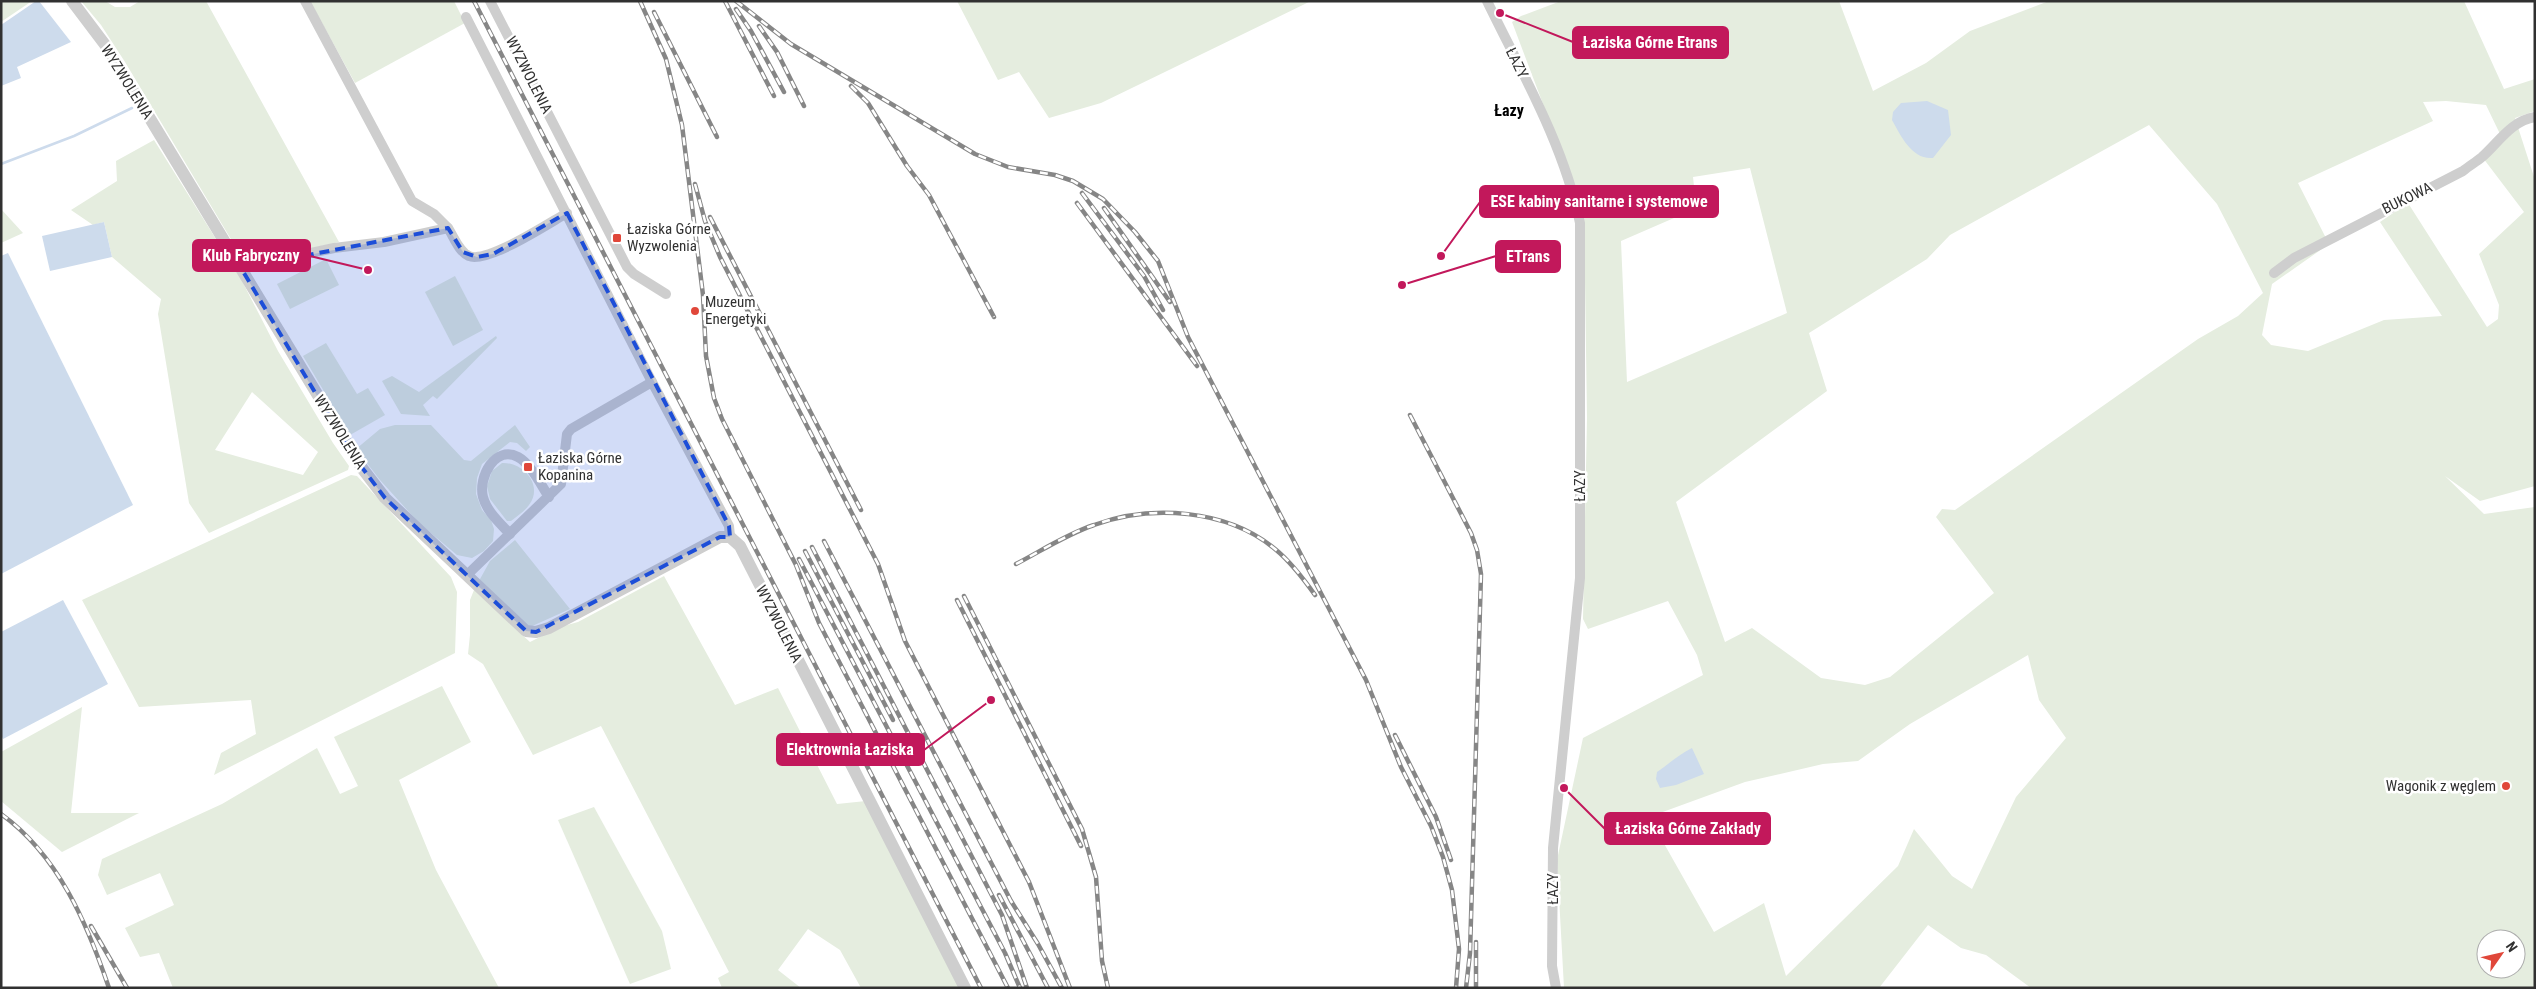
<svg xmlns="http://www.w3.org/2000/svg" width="2536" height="989" viewBox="0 0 2536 989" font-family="'Roboto Condensed',sans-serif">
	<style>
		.green { fill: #e5eddf; fill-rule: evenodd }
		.water { fill: #cddbec }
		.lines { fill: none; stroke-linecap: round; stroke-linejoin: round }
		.stream { stroke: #cddbec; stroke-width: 2.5 }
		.minor { stroke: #cecece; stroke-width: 10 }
		.tertiary { stroke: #cecece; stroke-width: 12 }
		.rail-casing { stroke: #868686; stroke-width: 4.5 }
		.rail { stroke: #fff; stroke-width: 2.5; stroke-dasharray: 8; stroke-linecap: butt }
		.marked { fill: #1d4ed8; fill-opacity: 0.2; stroke: #1d4ed8; stroke-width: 4; stroke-dasharray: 10 6; stroke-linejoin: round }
		.poi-dot { fill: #e0473a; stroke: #fff; stroke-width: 2 }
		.labels { text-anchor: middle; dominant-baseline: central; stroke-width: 5; stroke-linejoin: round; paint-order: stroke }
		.street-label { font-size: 15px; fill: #313131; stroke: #fff }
		.poi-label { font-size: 15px; fill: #313131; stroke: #fff; text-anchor: start }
		.neighbourhood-label { font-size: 16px; font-weight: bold; fill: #000; stroke: #fff }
		.leader { fill: none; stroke: #c2185b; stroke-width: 2 }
		.callout-dot { fill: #c2185b; stroke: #fff; stroke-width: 2 }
		.callout { fill: #c2185b; stroke: #c2185b; stroke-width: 2 }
		.callout-label { font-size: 16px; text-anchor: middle; font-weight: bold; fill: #fff }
	</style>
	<rect width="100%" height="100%" fill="#fff"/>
	<g class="green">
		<polygon points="1,1 32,1 1,22"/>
		<polygon points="81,1 105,1 115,7 130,7 140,1 206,1 339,242 255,261 244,261 125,62 101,25"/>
		<polygon points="310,1 454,1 465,23 355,83"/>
		<polygon points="957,1 1311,1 1101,103 1049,118 1019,72 998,80"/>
		<path d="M 1561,1 L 1839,1 L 1873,91 L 1926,63 L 1970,31 L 2049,1 L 2464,1 L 2504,89 L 2535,79 L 2535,111 L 2515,118 L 2535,180 L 2535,486 L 2480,501 L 2445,476 L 2484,514 L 2535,507 L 2535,988 L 2031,988 L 1986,955 L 1961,948 L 1928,925 L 1879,988 L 1564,988 L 1557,860 L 1583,738 L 1703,675 L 1697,655 L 1668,601 L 1588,629 L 1583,619 L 1587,418 L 1584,212 L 1512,22 L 1521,16 ZM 2446,101 L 2486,105 L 2500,134 L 2483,158 L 2524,212 L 2479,254 L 2499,305 L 2498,319 L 2487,327 L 2408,203 L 2380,222 L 2442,316 L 2384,320 L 2308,351 L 2271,345 L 2262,335 L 2272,284 L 2329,244 L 2298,183 L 2433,121 L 2423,102 ZM 2149,125 L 2217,204 L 2263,293 L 2238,316 L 2198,339 L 1955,510 L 1942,509 L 1936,517 L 1994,593 L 1890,677 L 1865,685 L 1821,678 L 1752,628 L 1725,642 L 1676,502 L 1827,391 L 1809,333 L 1927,259 L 1950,235 ZM 1750,168 L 1787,313 L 1627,382 L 1621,241 L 1674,218 L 1612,213 L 1630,193 L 1694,186 L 1693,177 ZM 2028,655 L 2039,700 L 2066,738 L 2016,797 L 1972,889 L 1952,876 L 1914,829 L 1898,866 L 1786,976 L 1764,903 L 1714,932 L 1649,817 L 1745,782 L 1823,764 L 1858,761 L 1910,724 ZM 2486,939 L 2516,939 L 2516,969 L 2486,969 Z"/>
		<path d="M 154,140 L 241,279 L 278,351 L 333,443 L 349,466 L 348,470 L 209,533 L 189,503 L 158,314 L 161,299 L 112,257 L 104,222 L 93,225 L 71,210 L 117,181 L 116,161 ZM 252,392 L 318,452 L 303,475 L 215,450 Z"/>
		<polygon points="1,209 23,233 1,243"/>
		<polygon points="326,259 339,285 290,309 277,284"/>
		<polygon points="455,276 483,330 453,346 425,292"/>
		<polygon points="496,336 497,338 437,399 433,396 423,405 430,416 401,414 382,381 392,376 419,392"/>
		<polygon points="326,343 357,394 368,388 385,415 350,435 303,356"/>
		<polygon points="395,425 431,425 464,460 471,461 515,425 530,447 526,451 517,443 510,442 482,464 477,478 476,494 482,510 491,520 494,529 493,541 484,551 472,558 457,555 419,523 380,480 356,449 380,429"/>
		<path d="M 502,463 C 523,462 544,485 529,505 C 525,511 517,516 511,521 L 507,521 L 490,499 L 487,486 L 492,471 Z"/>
		<polygon points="351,475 357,476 451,577 457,592 455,653 214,775 221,753 256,734 251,700 139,707 82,600"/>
		<polygon points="515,540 570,609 519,632 530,642 560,627 578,622 664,576 735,705 778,688 837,804 866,801 960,988 861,988 840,950 808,929 778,970 801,988 722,988 718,978 729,972 601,726 533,755 483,664 468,654 470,635 470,600 474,590 490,561"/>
		<polygon points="442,686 471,742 399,780 436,870 499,988 173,988 159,953 140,957 125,928 174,905 160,873 107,895 98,875 102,859 222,804 317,748 340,794 358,786 334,737"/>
		<polygon points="82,707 71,813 139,813 62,852 1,801 1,752"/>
		<polygon points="594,807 662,931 671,969 630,984 558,820"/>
	</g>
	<g class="water">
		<polygon points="36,1 39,1 71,42 17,67 21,78 1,86 1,25"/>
		<path d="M 1927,101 L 1948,110 L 1951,135 L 1933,158 C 1912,160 1901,136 1892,120 L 1893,112 L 1901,103 Z"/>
		<polygon points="104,222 112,257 50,271 42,236"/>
		<polygon points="8,253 133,505 1,574 1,256"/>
		<polygon points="63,600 108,684 3,739 1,735 1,632"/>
		<path d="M 1692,748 L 1704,774 L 1676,785 L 1660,788 L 1656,779 L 1657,772 C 1670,763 1678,755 1692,748 Z"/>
	</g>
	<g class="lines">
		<polyline class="stream" points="1,164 74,136 132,108"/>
		<g class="minor">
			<polyline points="490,1 627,267 634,274 666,294"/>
			<path d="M 1487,1 C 1522,73 1564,145 1580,223 L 1580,578 L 1553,848 L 1552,966 L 1556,988"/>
			<polyline points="466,17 652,382 729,526 730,537"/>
			<path d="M 448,228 C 454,237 459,252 469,256 C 487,264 549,223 567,213"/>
			<polyline points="241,268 334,248 384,242 448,228 434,214 412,201 305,1"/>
			<path d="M 2274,273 L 2294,258 L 2463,171 C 2469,166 2476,162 2482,157 C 2499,142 2511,121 2535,117"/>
			<path d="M 510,534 C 500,523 487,512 483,497 C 478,477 495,445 518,457 C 531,464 541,485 549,497"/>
			<polyline points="467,575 561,484 567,434 571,429 652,382"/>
		</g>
		<polyline class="tertiary" points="72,1 106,46 362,468 385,498 526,631 536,632 549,628 720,537 730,537 740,546 965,988"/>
		<g class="rail-casing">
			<g id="rail">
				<polyline points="474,1 981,988"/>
				<polyline points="640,1 666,59 682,125 703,295 706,356 714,398 722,419 796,565 819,623 1008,988"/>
				<polyline points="725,1 774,96"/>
				<polyline points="736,1 791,44 975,154 1008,167 1055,175 1073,181 1103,199 1135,232 1158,261 1188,337 1366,680 1401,767 1431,826 1443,857 1452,890 1459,949 1456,988"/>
				<polyline points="736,9 751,31 784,92"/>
				<polyline points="654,12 717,137"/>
				<polyline points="759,26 777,52 804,106"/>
				<polyline points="851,86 868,103 907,166 929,195 994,317"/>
				<polyline points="695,184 705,221 720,257 878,564 905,641 1029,882 1070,988"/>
				<polyline points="1082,193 1144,276 1163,310"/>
				<polyline points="1077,203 1197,366"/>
				<polyline points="1104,208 1170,302"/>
				<polyline points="710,217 861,510"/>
				<polyline points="1410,415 1471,533 1477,550 1481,574 1470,953 1466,988"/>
				<polyline points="824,541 1011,901 1038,944 1062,988"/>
				<polyline points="812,547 1002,915 1027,988"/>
				<polyline points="805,551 893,720"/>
				<polyline points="799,559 1005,953 1020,988"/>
				<path d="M 1016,564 C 1041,551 1067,534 1094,525 C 1151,504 1227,509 1275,549 C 1291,562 1303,578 1315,595"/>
				<polyline points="964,596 1082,829 1096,877 1102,961 1108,988"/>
				<polyline points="957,600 1081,846"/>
				<polyline points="1395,735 1436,817 1451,860"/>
				<path d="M 1,814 C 58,855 87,923 109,988"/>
				<polyline points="999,895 1048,988"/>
				<polyline points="91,926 127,988"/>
				<polyline points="1476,942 1476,988"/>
			</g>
		</g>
		<use href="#rail" class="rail"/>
	</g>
	<path class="marked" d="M 567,213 L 729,526 L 730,537 L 720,537 L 536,632 L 526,631 L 385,498 L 351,453 L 241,268 L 448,228 L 463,252 L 477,257 L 493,254 Z"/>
	<g class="poi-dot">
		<rect x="612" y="233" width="10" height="10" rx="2.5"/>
		<circle cx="695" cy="311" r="5"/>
		<rect x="523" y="462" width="10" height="10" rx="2.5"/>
		<circle cx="2506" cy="786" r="5"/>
	</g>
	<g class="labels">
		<g class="street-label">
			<text transform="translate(1517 63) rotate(64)">ŁAZY</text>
			<text transform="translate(529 75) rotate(63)">WYZWOLENIA</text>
			<text transform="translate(127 82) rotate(58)">WYZWOLENIA</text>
			<text transform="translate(2407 198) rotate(-26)">BUKOWA</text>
			<text transform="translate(340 432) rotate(58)">WYZWOLENIA</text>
			<text transform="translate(1580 486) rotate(-90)">ŁAZY</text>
			<text transform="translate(779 624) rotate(63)">WYZWOLENIA</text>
			<text transform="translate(1553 889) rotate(-90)">ŁAZY</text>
		</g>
		<g class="poi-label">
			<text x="627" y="229">Łaziska Górne<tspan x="627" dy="17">Wyzwolenia</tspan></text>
			<text x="705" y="302">Muzeum<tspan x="705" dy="17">Energetyki</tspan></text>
			<text x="538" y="458">Łaziska Górne<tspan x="538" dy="17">Kopanina</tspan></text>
			<text x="2496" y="786" text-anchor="end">Wagonik z węglem</text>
		</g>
		<g class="neighbourhood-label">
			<text x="1509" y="110">Łazy</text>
		</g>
	</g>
	<path class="leader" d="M1500 13L1573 42M1441 256L1480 202M368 270L310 256M1402 285L1496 256M991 700L924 750M1564 788L1605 829"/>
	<g class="callout-dot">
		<circle cx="1500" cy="13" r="5"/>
		<circle cx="1441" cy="256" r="5"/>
		<circle cx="368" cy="270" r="5"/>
		<circle cx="1402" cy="285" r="5"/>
		<circle cx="991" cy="700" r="5"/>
		<circle cx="1564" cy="788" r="5"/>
	</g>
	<g class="callout">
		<rect x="1573" y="27" width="155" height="31" rx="5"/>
		<rect x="1480" y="186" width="238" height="31" rx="5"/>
		<rect x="193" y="240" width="117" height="31" rx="5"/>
		<rect x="1496" y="241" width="64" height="31" rx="5"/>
		<rect x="777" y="734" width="147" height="31" rx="5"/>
		<rect x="1605" y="813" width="165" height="31" rx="5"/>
	</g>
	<g class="callout-label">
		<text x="1650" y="48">Łaziska Górne Etrans</text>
		<text x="1599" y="207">ESE kabiny sanitarne i systemowe</text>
		<text x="251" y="261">Klub Fabryczny</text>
		<text x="1528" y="262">ETrans</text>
		<text x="850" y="755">Elektrownia Łaziska</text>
		<text x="1688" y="834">Łaziska Górne Zakłady</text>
	</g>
	<rect width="2536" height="989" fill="none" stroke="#313131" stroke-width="5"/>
	<g transform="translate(2501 954) rotate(56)"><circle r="24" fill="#ffffff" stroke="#adadad"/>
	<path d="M0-4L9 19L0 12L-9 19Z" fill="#e0473a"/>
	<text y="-8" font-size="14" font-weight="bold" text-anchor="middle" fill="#313131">N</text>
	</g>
</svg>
